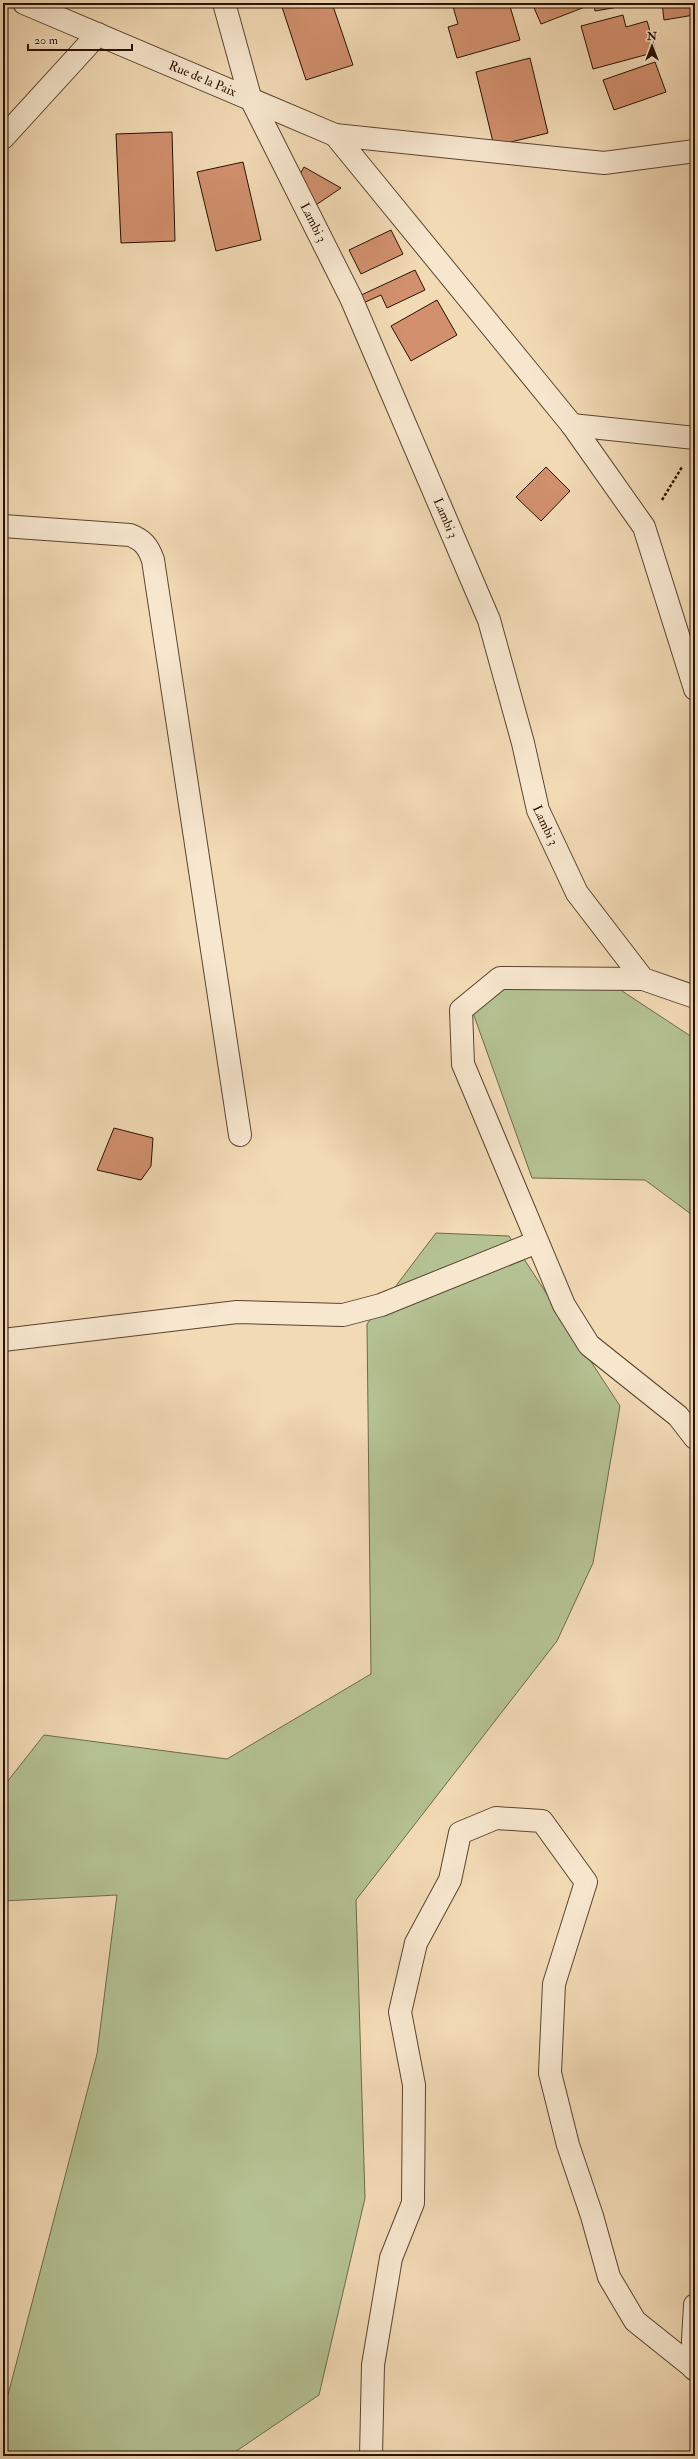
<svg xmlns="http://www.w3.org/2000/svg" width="698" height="2459" viewBox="0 0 698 2459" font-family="'IM FELL Double Pica',serif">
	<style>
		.green { fill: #b4c192; stroke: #6e6a4a }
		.building { fill: #d2906e; stroke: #271201 }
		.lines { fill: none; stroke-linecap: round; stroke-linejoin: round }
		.street-casing { stroke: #5a442e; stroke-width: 24 }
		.path { stroke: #271201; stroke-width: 2.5; stroke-dasharray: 3 2; stroke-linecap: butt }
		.street { stroke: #f7e7cf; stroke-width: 22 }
		.labels { text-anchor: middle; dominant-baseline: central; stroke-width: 4; stroke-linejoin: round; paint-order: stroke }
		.street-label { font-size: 13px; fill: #271201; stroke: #f7e7cf }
	</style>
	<rect width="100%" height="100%" fill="#f2dab5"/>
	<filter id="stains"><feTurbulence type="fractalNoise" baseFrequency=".005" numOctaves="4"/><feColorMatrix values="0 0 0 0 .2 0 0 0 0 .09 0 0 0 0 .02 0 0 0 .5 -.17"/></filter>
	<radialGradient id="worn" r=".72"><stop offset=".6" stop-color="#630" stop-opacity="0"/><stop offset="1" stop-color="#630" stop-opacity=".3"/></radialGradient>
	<g class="green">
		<polygon points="613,985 695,1039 695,1217 645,1180 532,1178 472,1010 504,989"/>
		<polygon points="436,1233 509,1236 620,1406 593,1563 557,1641 356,1900 365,2198 319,2395 229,2456 3,2456 3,2414 97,2054 117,1895 3,1901 3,1787 44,1735 227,1759 371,1674 367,1324"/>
	</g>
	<g class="building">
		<polygon points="332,3 353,65 306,80 281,4"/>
		<polygon points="452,3 509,3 520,40 457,58 448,27 458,24"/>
		<polygon points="532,3 589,3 590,5 541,24"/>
		<polygon points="594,3 636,3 636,4 595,11"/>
		<polygon points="662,3 692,3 694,15 664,20"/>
		<polygon points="623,15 626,27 647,21 656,52 593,69 581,26"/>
		<polygon points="530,58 548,133 494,146 476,72"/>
		<polygon points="655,62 666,92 614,110 603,80"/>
		<polygon points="172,132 175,241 121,243 116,134"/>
		<polygon points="243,162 261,240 216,251 197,172"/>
		<polygon points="304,167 341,188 313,207 295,183"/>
		<polygon points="391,230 403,254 361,274 349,250"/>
		<polygon points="415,270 425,290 387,308 381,295 361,304 357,297"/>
		<polygon points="437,300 457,335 411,361 391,326"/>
		<polygon points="546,467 570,491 541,521 516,497"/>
		<polygon points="114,1128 153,1138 151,1166 141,1180 97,1170"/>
	</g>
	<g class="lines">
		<g class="street-casing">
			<g id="street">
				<path id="s1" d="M 24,3 L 335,135 L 604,163 L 695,151"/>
				<path id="s2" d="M 224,3 L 250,97 L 351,298 L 489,620 L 523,743 L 538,810 L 577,893 L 643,979 L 695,997"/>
				<polyline points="335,135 572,425 644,527 695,689"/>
				<polyline points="3,138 98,34"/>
				<polyline points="572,425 695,438"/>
				<path d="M 3,526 L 130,535 C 143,540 148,546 153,560 L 240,1135"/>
				<polyline points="643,979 500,978 461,1010 463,1064 564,1305 589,1345 678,1416 695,1438"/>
				<polyline points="3,1340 237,1312 343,1315 381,1305 537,1242"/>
				<polyline points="694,2369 693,2340 695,2305"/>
				<polyline points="371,2456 373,2365 391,2258 413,2203 414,2085 400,2012 416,1943 450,1880 460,1833 496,1818 542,1821 586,1882 554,1984 550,2073 568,2145 592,2216 609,2277 635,2321 695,2369"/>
			</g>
		</g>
		<polyline class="path" points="662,500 682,467"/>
		<use href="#street" class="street"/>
	</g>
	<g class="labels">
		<g class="street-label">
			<text stroke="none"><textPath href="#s1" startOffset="194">Rue de la Paix</textPath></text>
			<text stroke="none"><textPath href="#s2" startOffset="238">Lambi 3</textPath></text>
			<text stroke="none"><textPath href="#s2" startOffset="562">Lambi 3</textPath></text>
			<text stroke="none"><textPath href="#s2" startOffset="886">Lambi 3</textPath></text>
		</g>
	</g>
	<rect width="698" height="2459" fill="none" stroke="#f2dab5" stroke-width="16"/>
	<rect x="4" y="4" width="690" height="2451" fill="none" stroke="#271201" stroke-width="2"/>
	<rect x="8" y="8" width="682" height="2443" fill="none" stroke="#271201"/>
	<g transform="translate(652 46)" stroke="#f7e7cf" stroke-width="3" paint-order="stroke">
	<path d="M0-3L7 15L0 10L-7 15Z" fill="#271201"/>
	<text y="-6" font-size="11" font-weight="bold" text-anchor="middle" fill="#271201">N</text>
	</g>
	<path d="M28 44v6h104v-6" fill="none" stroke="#271201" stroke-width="2"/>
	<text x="34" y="44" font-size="12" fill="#271201" stroke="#f7e7cf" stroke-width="3" paint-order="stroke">20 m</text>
	<rect width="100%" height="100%" filter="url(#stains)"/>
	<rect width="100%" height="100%" fill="url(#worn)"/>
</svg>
